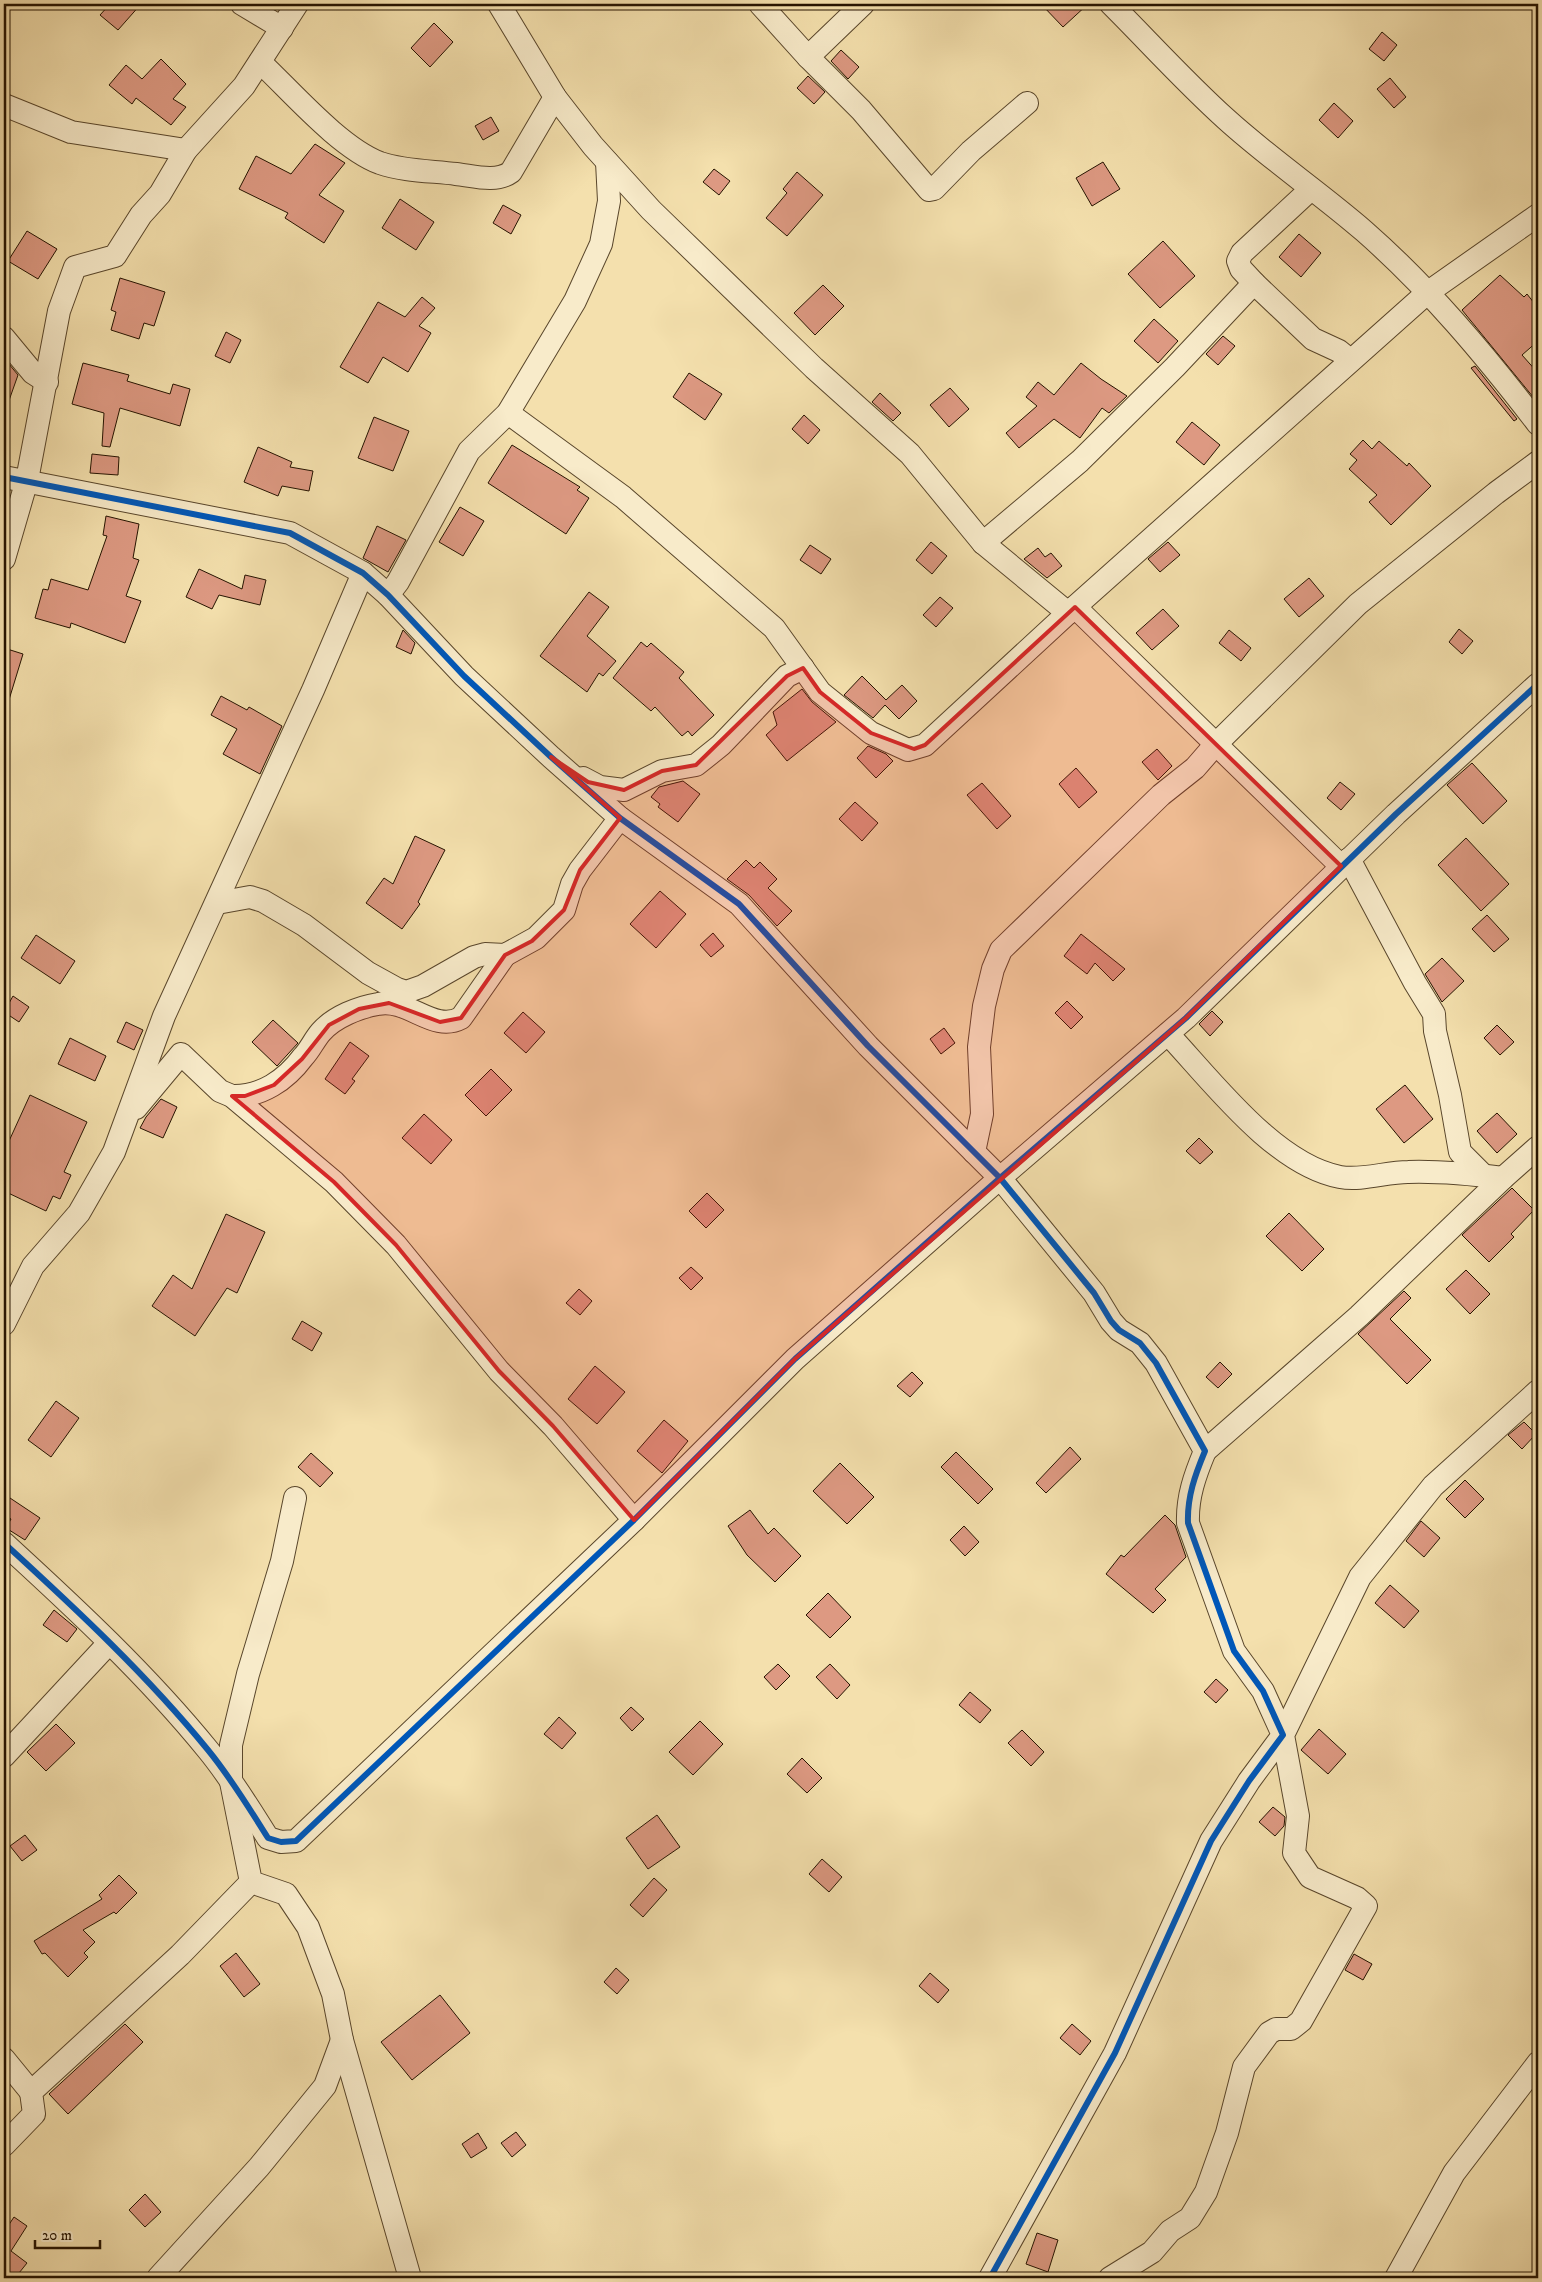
<svg xmlns="http://www.w3.org/2000/svg" width="1542" height="2282" viewBox="0 0 1542 2282" font-family="'IM FELL DW Pica',serif">
	<style>
		.building { fill: #dd9982; stroke: #251300 }
		.lines { fill: none; stroke-linecap: round; stroke-linejoin: round }
		.minor-casing { stroke: #59462b; stroke-width: 24 }
		.minor { stroke: #f8ebca; stroke-width: 22 }
		.cycleway-casing { stroke: #f8ebca; stroke-width: 9 }
		.cycleway { stroke: #0057b8; stroke-width: 6 }
		.marked { fill: #d62828; fill-opacity: 0.2; stroke: #d62828; stroke-width: 4; stroke-linejoin: round }
	</style>
	<rect width="100%" height="100%" fill="#f4e0ad"/>
	<filter id="stains"><feTurbulence type="fractalNoise" baseFrequency=".004" numOctaves="4"/><feColorMatrix values="0 0 0 0 .2 0 0 0 0 .09 0 0 0 0 .02 0 0 0 .5 -.17"/></filter>
	<radialGradient id="worn" r=".72"><stop offset=".6" stop-color="#630" stop-opacity="0"/><stop offset="1" stop-color="#630" stop-opacity=".3"/></radialGradient>
	<g class="building">
		<polygon points="110,4 141,4 118,30 100,15"/>
		<polygon points="1041,4 1088,4 1063,27"/>
		<polygon points="434,23 453,42 430,67 411,48"/>
		<polygon points="1382,32 1397,45 1384,61 1369,49"/>
		<polygon points="841,50 859,67 848,79 831,61"/>
		<polygon points="161,59 186,84 173,99 186,107 171,125 136,98 132,104 109,85 126,65 142,79"/>
		<polygon points="808,76 825,92 814,104 797,88"/>
		<polygon points="1390,78 1406,97 1394,108 1377,89"/>
		<polygon points="1334,103 1353,121 1338,138 1319,120"/>
		<polygon points="491,117 499,131 483,140 475,126"/>
		<polygon points="315,144 345,163 319,195 344,211 324,243 285,218 288,213 239,189 256,156 291,174"/>
		<polygon points="1103,162 1120,189 1092,206 1076,178"/>
		<polygon points="714,169 730,181 719,195 703,182"/>
		<polygon points="797,172 823,195 787,236 766,218 787,193 783,189"/>
		<polygon points="400,199 434,222 416,250 382,228"/>
		<polygon points="503,205 521,215 511,234 493,223"/>
		<polygon points="27,231 57,249 38,279 8,261"/>
		<polygon points="1299,234 1321,253 1301,277 1279,257"/>
		<polygon points="1163,241 1195,276 1160,308 1128,274"/>
		<polygon points="1500,275 1524,297 1527,294 1538,308 1538,341 1522,355 1538,373 1538,403 1462,310"/>
		<polygon points="120,278 165,292 154,326 144,323 139,339 111,330 116,312 111,310"/>
		<polygon points="823,285 844,306 815,335 794,313"/>
		<polygon points="422,297 435,308 419,326 431,333 408,372 383,357 368,383 340,367 378,302 405,317"/>
		<polygon points="1154,319 1178,341 1158,363 1134,341"/>
		<polygon points="226,332 241,340 230,363 215,356"/>
		<polygon points="1223,336 1235,346 1218,365 1206,354"/>
		<polygon points="4,358 18,375 6,409 4,408"/>
		<polygon points="83,363 129,375 127,381 170,394 173,384 190,389 180,426 120,408 110,447 102,446 104,413 72,404"/>
		<polygon points="1081,363 1101,379 1127,396 1109,413 1102,408 1080,438 1054,419 1019,448 1006,433 1037,406 1026,397 1038,382 1054,395"/>
		<polygon points="1475,366 1517,419 1514,421 1471,368"/>
		<polygon points="689,373 722,394 705,420 673,397"/>
		<polygon points="950,388 969,409 949,427 930,405"/>
		<polygon points="880,393 901,413 893,421 872,402"/>
		<polygon points="804,415 820,430 808,444 792,429"/>
		<polygon points="374,417 409,431 393,471 358,458"/>
		<polygon points="1192,422 1220,445 1204,465 1176,442"/>
		<polygon points="1363,440 1372,449 1379,441 1407,466 1409,463 1431,486 1391,525 1369,502 1377,495 1349,469 1357,460 1350,454"/>
		<polygon points="512,445 580,487 577,490 589,498 566,534 488,483"/>
		<polygon points="258,447 292,462 290,467 313,471 309,491 282,486 278,496 244,482"/>
		<polygon points="92,454 119,457 118,475 90,473"/>
		<polygon points="460,507 484,521 463,556 439,542"/>
		<polygon points="106,516 139,524 133,558 139,560 126,596 141,601 125,643 71,623 70,628 35,618 43,589 48,590 51,579 88,590 107,536 103,535"/>
		<polygon points="377,526 406,540 388,572 363,558"/>
		<polygon points="931,542 947,556 932,574 916,560"/>
		<polygon points="1168,542 1180,555 1160,572 1148,559"/>
		<polygon points="810,545 831,559 821,574 800,560"/>
		<polygon points="1038,548 1045,557 1051,553 1062,566 1047,578 1024,559"/>
		<polygon points="199,569 242,589 245,575 266,580 260,605 219,595 212,609 186,597"/>
		<polygon points="1309,578 1324,596 1299,617 1284,599"/>
		<polygon points="589,592 609,607 587,636 616,661 603,676 599,673 587,692 540,656"/>
		<polygon points="940,597 953,608 936,627 923,615"/>
		<polygon points="1163,609 1179,626 1152,650 1136,633"/>
		<polygon points="1459,629 1473,641 1462,654 1449,642"/>
		<polygon points="403,630 415,643 411,654 396,647"/>
		<polygon points="1229,630 1251,648 1241,661 1219,643"/>
		<polygon points="641,642 647,647 651,643 684,672 679,678 714,715 692,736 688,731 682,736 655,707 651,711 613,678"/>
		<polygon points="4,648 23,654 8,703 4,702"/>
		<polygon points="862,676 886,700 902,685 917,701 899,719 885,705 873,718 844,695"/>
		<polygon points="802,689 812,702 836,722 787,761 766,735 777,725 773,712"/>
		<polygon points="221,696 247,710 249,707 282,726 260,774 223,754 237,729 211,715"/>
		<polygon points="868,746 886,754 893,761 876,778 857,758"/>
		<polygon points="1157,749 1172,766 1158,780 1142,762"/>
		<polygon points="1472,763 1507,801 1483,824 1447,785"/>
		<polygon points="1076,768 1097,792 1079,808 1059,784"/>
		<polygon points="683,781 700,794 678,822 658,807 660,804 651,797 659,787"/>
		<polygon points="1340,782 1355,794 1341,810 1327,798"/>
		<polygon points="982,783 1011,816 997,829 967,795"/>
		<polygon points="855,802 878,823 862,841 839,819"/>
		<polygon points="415,836 445,850 418,902 420,904 402,929 366,903 384,878 393,884"/>
		<polygon points="1466,838 1509,884 1481,911 1438,865"/>
		<polygon points="746,860 754,868 760,862 777,879 768,888 792,911 777,926 749,895 727,879"/>
		<polygon points="660,891 686,914 656,948 630,924"/>
		<polygon points="1487,915 1509,939 1494,952 1472,929"/>
		<polygon points="713,933 724,946 711,957 700,945"/>
		<polygon points="1081,934 1125,969 1113,981 1095,963 1087,974 1064,956"/>
		<polygon points="36,935 75,961 60,984 21,958"/>
		<polygon points="1442,958 1464,981 1442,1002 1425,974"/>
		<polygon points="13,996 29,1007 19,1022 4,1012"/>
		<polygon points="1067,1001 1083,1017 1071,1029 1055,1013"/>
		<polygon points="1212,1011 1223,1022 1210,1036 1199,1024"/>
		<polygon points="523,1012 545,1032 526,1053 504,1033"/>
		<polygon points="273,1020 298,1043 277,1066 252,1042"/>
		<polygon points="126,1022 143,1030 134,1050 117,1042"/>
		<polygon points="1497,1025 1514,1042 1500,1055 1484,1038"/>
		<polygon points="944,1028 955,1043 941,1054 930,1039"/>
		<polygon points="70,1038 106,1056 95,1081 58,1064"/>
		<polygon points="350,1042 369,1056 352,1079 355,1081 345,1094 325,1079"/>
		<polygon points="491,1069 512,1090 486,1116 465,1095"/>
		<polygon points="1405,1085 1433,1119 1404,1143 1376,1109"/>
		<polygon points="30,1095 87,1122 64,1172 71,1175 60,1199 53,1196 46,1211 4,1191 4,1152"/>
		<polygon points="161,1099 177,1107 163,1138 140,1128 146,1117"/>
		<polygon points="1497,1113 1517,1134 1497,1153 1477,1131"/>
		<polygon points="424,1114 452,1140 431,1164 402,1138"/>
		<polygon points="1199,1138 1213,1152 1200,1164 1186,1151"/>
		<polygon points="1512,1188 1534,1210 1511,1234 1514,1237 1489,1262 1462,1235"/>
		<polygon points="707,1193 724,1210 706,1228 689,1211"/>
		<polygon points="1289,1213 1324,1249 1302,1271 1266,1236"/>
		<polygon points="226,1214 265,1232 237,1293 227,1288 195,1336 152,1306 173,1275 192,1289"/>
		<polygon points="691,1267 703,1278 691,1290 679,1278"/>
		<polygon points="1466,1270 1490,1294 1470,1314 1446,1289"/>
		<polygon points="579,1289 592,1301 580,1315 566,1303"/>
		<polygon points="1404,1291 1411,1298 1390,1319 1431,1360 1407,1384 1358,1334"/>
		<polygon points="302,1321 322,1333 312,1351 292,1339"/>
		<polygon points="1220,1362 1232,1374 1218,1388 1206,1377"/>
		<polygon points="595,1366 625,1392 597,1424 568,1399"/>
		<polygon points="912,1372 923,1383 910,1397 897,1386"/>
		<polygon points="56,1401 79,1418 51,1457 28,1440"/>
		<polygon points="664,1420 688,1441 662,1473 637,1451"/>
		<polygon points="1524,1422 1536,1434 1522,1449 1508,1435"/>
		<polygon points="1070,1447 1081,1459 1046,1493 1036,1483"/>
		<polygon points="956,1452 993,1489 978,1504 941,1467"/>
		<polygon points="311,1453 333,1473 320,1487 298,1467"/>
		<polygon points="840,1463 874,1497 847,1524 813,1491"/>
		<polygon points="1465,1480 1484,1499 1465,1518 1446,1499"/>
		<polygon points="4,1494 40,1518 25,1540 6,1528 11,1519 4,1515"/>
		<polygon points="750,1510 768,1534 774,1528 801,1556 775,1582 747,1555 728,1526"/>
		<polygon points="1165,1515 1175,1525 1186,1557 1155,1589 1166,1600 1153,1613 1106,1574 1121,1555 1124,1557"/>
		<polygon points="1421,1521 1440,1538 1424,1557 1406,1541"/>
		<polygon points="964,1526 979,1542 965,1556 950,1540"/>
		<polygon points="1390,1585 1419,1611 1404,1628 1375,1603"/>
		<polygon points="828,1593 851,1617 830,1638 806,1615"/>
		<polygon points="54,1610 77,1629 67,1642 43,1625"/>
		<polygon points="778,1664 790,1676 776,1690 764,1677"/>
		<polygon points="830,1664 850,1685 837,1699 816,1677"/>
		<polygon points="1216,1679 1228,1690 1216,1703 1204,1692"/>
		<polygon points="970,1692 991,1710 980,1723 959,1705"/>
		<polygon points="631,1707 644,1719 632,1731 620,1718"/>
		<polygon points="559,1717 576,1733 562,1749 544,1734"/>
		<polygon points="700,1721 723,1744 693,1775 669,1752"/>
		<polygon points="56,1724 75,1743 46,1771 27,1752"/>
		<polygon points="1319,1729 1346,1754 1328,1774 1301,1750"/>
		<polygon points="1022,1730 1044,1752 1031,1766 1008,1743"/>
		<polygon points="802,1758 822,1778 807,1793 787,1774"/>
		<polygon points="1273,1807 1285,1817 1284,1826 1275,1836 1259,1822"/>
		<polygon points="657,1815 680,1847 648,1869 626,1838"/>
		<polygon points="25,1835 37,1850 22,1861 10,1846"/>
		<polygon points="822,1859 842,1877 829,1892 809,1874"/>
		<polygon points="119,1875 137,1893 116,1914 114,1912 83,1930 95,1942 84,1953 88,1957 68,1977 45,1953 42,1954 34,1941 102,1899 99,1895"/>
		<polygon points="654,1878 667,1890 643,1917 630,1905"/>
		<polygon points="236,1953 260,1984 244,1997 220,1966"/>
		<polygon points="1354,1954 1372,1964 1363,1980 1345,1970"/>
		<polygon points="616,1968 629,1980 617,1994 604,1982"/>
		<polygon points="930,1973 949,1990 938,2003 919,1986"/>
		<polygon points="440,1995 470,2033 412,2080 381,2042"/>
		<polygon points="125,2024 143,2042 68,2114 49,2094"/>
		<polygon points="1072,2024 1091,2041 1080,2055 1060,2038"/>
		<polygon points="516,2132 526,2145 512,2157 501,2143"/>
		<polygon points="478,2133 487,2148 471,2158 462,2144"/>
		<polygon points="145,2194 161,2212 145,2227 129,2210"/>
		<polygon points="14,2217 27,2226 11,2251 27,2263 15,2278 4,2278 4,2232"/>
		<polygon points="1037,2233 1058,2240 1048,2272 1026,2264"/>
	</g>
	<g class="lines">
		<g class="minor-casing">
			<g id="minor">
				<polyline points="242,4 282,28"/>
				<polyline points="499,4 555,97 593,146 651,210 814,368 910,454 983,543 1068,613"/>
				<polyline points="760,4 808,57 861,110 929,190 934,189 971,151 1027,103"/>
				<path d="M 1111,4 C 1149,42 1186,83 1226,119 C 1270,159 1319,192 1364,231 C 1429,288 1485,355 1538,424"/>
				<polyline points="808,57 863,4"/>
				<path d="M 260,62 C 292,92 340,148 380,163 C 403,171 432,171 456,174 C 474,176 496,183 511,172 L 555,97"/>
				<polyline points="4,105 71,132 186,150"/>
				<polyline points="1254,283 1241,269 1238,261 1242,253 1311,189"/>
				<polyline points="4,338 33,373 47,382"/>
				<polyline points="508,413 623,497 774,628 820,692 871,733 908,750 925,745 1068,613 1427,293 1538,215"/>
				<path d="M 4,477 L 290,533 L 363,573 L 388,595 L 464,676 L 551,757 L 620,818 L 739,904 L 868,1046 L 1000,1178 L 1094,1293 L 1111,1321 L 1119,1330 L 1140,1343 L 1156,1363 L 1205,1451 C 1195,1475 1187,1497 1188,1523 L 1234,1651 L 1263,1691 L 1283,1735 L 1249,1781 L 1211,1841 L 1115,2053 L 990,2278"/>
				<polyline points="983,543 1080,461 1175,367 1254,283 1313,339 1339,351 1350,360"/>
				<polyline points="4,559 27,480 59,311 75,267 115,256 141,215 160,194 186,150 244,86 297,4"/>
				<polyline points="388,595 398,582 469,451 508,413 575,301 601,244 609,201 607,162"/>
				<polyline points="1075,607 1341,866"/>
				<polyline points="583,778 600,787 624,790 662,771 696,765 721,745 787,676 803,668"/>
				<polyline points="1349,859 1415,983 1434,1014 1435,1031 1450,1095 1460,1152 1483,1175"/>
				<polyline points="217,903 250,897 263,901 304,925 368,973 397,989 406,992 423,986 474,957 485,954 505,955 536,938 564,910 572,884 580,870 620,818"/>
				<path d="M 1168,1034 C 1212,1081 1275,1165 1340,1177 C 1362,1181 1386,1172 1408,1172 C 1440,1171 1471,1174 1503,1178"/>
				<path d="M 232,1096 C 261,1097 286,1080 303,1057 C 310,1050 314,1040 321,1032 C 334,1017 359,1007 378,1004 C 409,998 433,1033 461,1018 L 505,955"/>
				<polyline points="136,1108 181,1054 220,1091 232,1096 334,1182 396,1245 499,1371 553,1426 634,1520"/>
				<polyline points="974,1152 982,1114 979,1047 984,1006 993,969 1001,950 1161,795 1195,768 1215,745 1358,604 1496,493 1538,462"/>
				<polyline points="4,1324 33,1266 79,1213 114,1152 164,1016 313,690 363,573"/>
				<polyline points="1205,1451 1359,1316 1503,1178 1538,1147"/>
				<polyline points="295,1498 282,1561 248,1674 231,1745 231,1782 251,1882 286,1894 308,1927 333,1994 342,2040 410,2278"/>
				<path d="M 4,1543 C 75,1608 147,1675 208,1750 C 231,1778 249,1808 268,1838 L 281,1842 L 296,1841 L 634,1520 L 795,1359 L 1000,1178 L 1186,1018 L 1396,814 L 1538,684"/>
				<polyline points="4,1756 109,1643"/>
				<polyline points="4,2059 31,2092"/>
				<polyline points="4,2145 34,2114 31,2092 180,1955 251,1882"/>
				<polyline points="158,2278 259,2167 325,2086 342,2040"/>
				<polyline points="1110,2278 1152,2252 1170,2231 1190,2218 1206,2192 1227,2133 1244,2067 1269,2033 1276,2029 1291,2029 1301,2021 1366,1906 1357,1898 1310,1877 1294,1853 1298,1816 1283,1735 1360,1577 1433,1486 1538,1391"/>
				<polyline points="1396,2278 1454,2173 1538,2063"/>
			</g>
		</g>
		<use href="#minor" class="minor"/>
		<g class="cycleway-casing">
			<g id="cycleway">
				<path d="M 4,477 L 290,533 L 363,573 L 388,595 L 464,676 L 551,757 L 620,818 L 739,904 L 868,1046 L 1000,1178 L 1094,1293 L 1111,1321 L 1119,1330 L 1140,1343 L 1156,1363 L 1205,1451 C 1195,1475 1187,1497 1188,1523 L 1234,1651 L 1263,1691 L 1283,1735 L 1249,1781 L 1211,1841 L 1115,2053 L 990,2278"/>
				<path d="M 4,1543 C 75,1608 147,1675 208,1750 C 231,1778 249,1808 268,1838 L 281,1842 L 296,1841 L 634,1520 L 795,1359 L 1000,1178 L 1186,1018 L 1396,814 L 1538,684"/>
			</g>
		</g>
		<use href="#cycleway" class="cycleway"/>
	</g>
	<path class="marked" d="M 1075,607 L 1341,866 L 1186,1018 L 795,1359 L 634,1520 L 553,1426 L 499,1371 L 396,1245 L 334,1182 L 232,1096 L 245,1096 L 274,1085 L 302,1059 L 329,1025 L 359,1009 L 389,1003 L 440,1022 L 461,1018 L 505,955 L 532,941 L 564,910 L 580,870 L 620,818 L 551,757 L 588,782 L 624,790 L 662,771 L 696,765 L 787,676 L 803,668 L 820,692 L 871,733 L 914,749 L 925,745 Z"/>
	<rect width="1542" height="2282" fill="none" stroke="#f4e0ad" stroke-width="20"/>
	<rect x="5" y="5" width="1532" height="2272" fill="none" stroke="#251300" stroke-width="2.5"/>
	<rect x="10" y="10" width="1522" height="2262" fill="none" stroke="#251300"/>
	<path d="M35 2240v8h65v-8" fill="none" stroke="#251300" stroke-width="2.5"/>
	<text x="42" y="2240" font-size="15" fill="#251300" stroke="#f8ebca" stroke-width="4" paint-order="stroke">20 m</text>
	<rect width="100%" height="100%" filter="url(#stains)"/>
	<rect width="100%" height="100%" fill="url(#worn)"/>
</svg>
